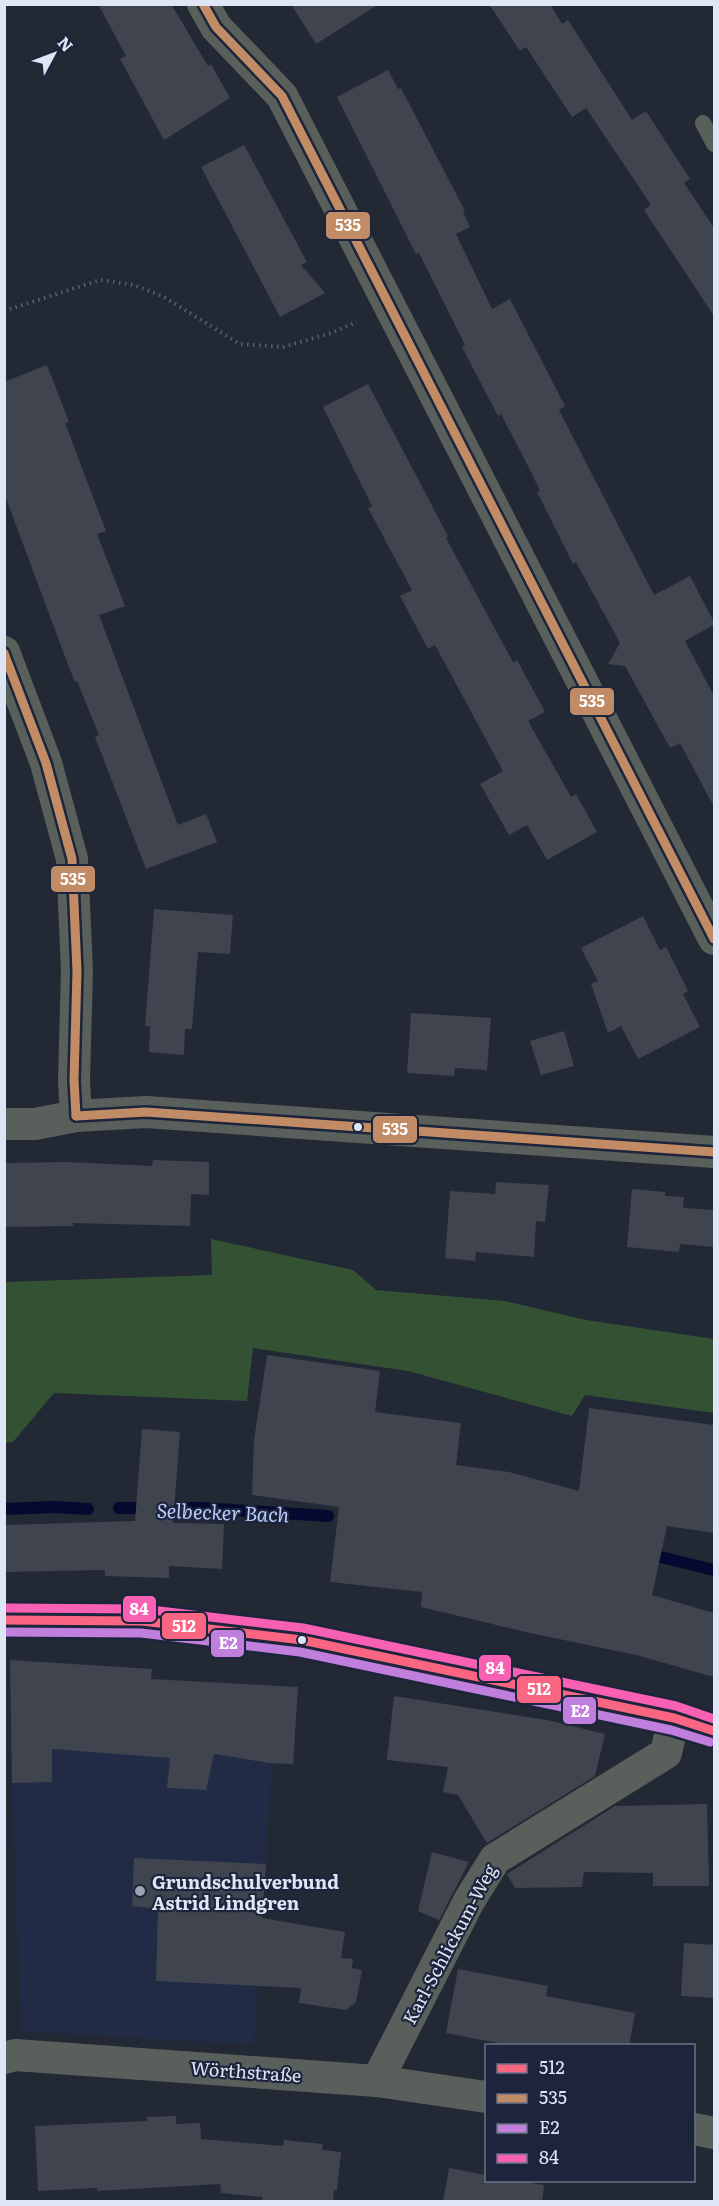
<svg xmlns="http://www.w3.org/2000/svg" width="719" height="2206" viewBox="0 0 719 2206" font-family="Literata,serif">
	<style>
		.built { fill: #212b46 }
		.green { fill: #335234 }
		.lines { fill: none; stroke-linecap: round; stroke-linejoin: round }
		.stream { stroke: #05082f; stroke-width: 12 }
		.building { fill: #3f444f }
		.path { stroke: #5a5f62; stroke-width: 4; stroke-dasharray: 1.5 4.5; stroke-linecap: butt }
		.lane { stroke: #59605b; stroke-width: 16 }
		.street { stroke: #59605b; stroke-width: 32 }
		.secondary { stroke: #5b6360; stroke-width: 33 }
		.bus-1-casing { stroke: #1c253c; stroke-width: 14 }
		.bus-2-casing { stroke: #1c253c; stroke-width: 14 }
		.bus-3-casing { stroke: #1c253c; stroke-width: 14 }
		.bus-4-casing { stroke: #1c253c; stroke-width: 14 }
		.bus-1 { stroke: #fa6682; stroke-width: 9 }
		.bus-2 { stroke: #c18c65; stroke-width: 9 }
		.bus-3 { stroke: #c07fdc; stroke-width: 9 }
		.bus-4 { stroke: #f860b3; stroke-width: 9 }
		.bus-dot { fill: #dee5f5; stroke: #1c253c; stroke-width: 2 }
		.poi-dot { fill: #9da3b2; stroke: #1c253c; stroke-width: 2 }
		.labels { text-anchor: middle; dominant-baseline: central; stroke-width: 4.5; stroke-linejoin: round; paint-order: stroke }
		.poi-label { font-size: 18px; font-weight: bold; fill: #dee5f5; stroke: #1c253c; text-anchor: start }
		.street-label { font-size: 18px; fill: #dee5f5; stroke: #1c253c }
		.water-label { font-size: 20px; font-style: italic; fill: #b9ccfa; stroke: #1c253c }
		.line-badge { stroke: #1c253c; stroke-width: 2 }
		.badge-label { font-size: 16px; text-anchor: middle; font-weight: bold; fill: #fff }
	</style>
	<rect width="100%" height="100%" fill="#232835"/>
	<polygon class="built" points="10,1660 152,1669 151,1680 298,1687 293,1764 272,1764 254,2045 21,2031 12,1795"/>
	<polygon class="green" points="211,1239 353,1270 376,1290 505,1301 586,1320 714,1339 714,1413 585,1395 572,1416 408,1371 253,1348 247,1401 54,1393 13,1442 5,1443 5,1282 212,1275"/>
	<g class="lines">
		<g class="stream">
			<polyline points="119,1508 202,1508 328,1516"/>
			<polyline points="4,1509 55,1507 88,1509"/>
			<polyline points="644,1553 714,1570"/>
		</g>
	</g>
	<g class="building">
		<polygon points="98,4 171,4 208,66 211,64 230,98 164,140 120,59 126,56"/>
		<polygon points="291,4 379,4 316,44"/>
		<polygon points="489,4 550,4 562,24 568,20 632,120 646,111 690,179 684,183 714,228 714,316 644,210 651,205 586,108 572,117 526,47 520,51"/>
		<polygon points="388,70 398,89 401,88 465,211 463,212 470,227 456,234 492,309 510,299 565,406 559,410 654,595 690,576 714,622 714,625 685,641 714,696 714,807 680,743 670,748 625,666 608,664 620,643 576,562 573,564 537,492 540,491 531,472 501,414 498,416 462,347 465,345 419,253 416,254 337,97"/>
		<polygon points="244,145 307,262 301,265 325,293 280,317 201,167"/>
		<polygon points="47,365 69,422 65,423 106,531 97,534 125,606 99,615 178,825 206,814 217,842 146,869 95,737 99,735 77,681 75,682 67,662 4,493 4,382"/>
		<polygon points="368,384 448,536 446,538 513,662 517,660 545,712 528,721 571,797 576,794 597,832 547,860 527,825 509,835 480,784 503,771 435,645 428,649 400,596 412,590 368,508 372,506 323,407"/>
		<polygon points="154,909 233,915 230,954 198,952 192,1029 185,1029 184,1055 149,1052 150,1026 145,1026"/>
		<polygon points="643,916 660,950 666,947 688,991 683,994 700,1027 638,1059 621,1026 608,1033 591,984 598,981 581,948"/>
		<polygon points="411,1013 491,1018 487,1070 455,1068 454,1076 407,1073"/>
		<polygon points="564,1031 574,1066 541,1075 530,1041"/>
		<polygon points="153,1160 209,1162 209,1195 191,1194 190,1226 73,1223 73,1226 4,1227 4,1163 67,1162 152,1166"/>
		<polygon points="496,1182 549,1185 545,1222 536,1221 534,1257 476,1252 475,1261 445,1258 450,1191 495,1194"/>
		<polygon points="632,1189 665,1192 665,1196 684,1197 683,1208 714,1210 714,1247 680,1244 679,1252 627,1247"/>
		<polygon points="267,1355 380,1371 375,1412 461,1423 456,1465 509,1472 579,1491 589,1408 714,1425 714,1533 667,1526 652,1595 714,1613 714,1677 636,1655 530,1633 421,1607 422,1592 330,1582 339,1507 252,1495 254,1440"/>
		<polygon points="142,1429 180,1432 173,1523 224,1524 222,1569 169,1566 169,1578 105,1576 105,1570 4,1572 4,1525 135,1521"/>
		<polygon points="10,1660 152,1669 151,1679 298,1687 293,1764 269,1763 214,1754 206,1790 167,1788 170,1758 52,1749 52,1782 12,1783"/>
		<polygon points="394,1696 547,1720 605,1734 595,1776 487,1843 458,1795 443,1792 448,1767 387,1760"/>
		<polygon points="707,1804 709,1886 653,1886 653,1873 584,1872 582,1887 515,1888 507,1874 615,1806"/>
		<polygon points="432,1852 469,1862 439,1920 418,1911"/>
		<polygon points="134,1858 266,1864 262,1918 345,1932 341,1958 353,1959 352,1968 362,1970 356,2002 346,2010 299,2003 301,1988 156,1981 158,1909 132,1906"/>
		<polygon points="684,1943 714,1945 714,1998 681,1996"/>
		<polygon points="458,1969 548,1986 546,1996 635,2013 629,2046 514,2046 446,2033"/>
		<polygon points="176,2116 176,2124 200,2123 201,2139 283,2146 284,2140 303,2142 323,2144 322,2150 341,2152 337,2190 334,2190 333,2202 262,2202 262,2197 221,2193 220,2184 97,2191 97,2188 38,2191 35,2126 147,2121 147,2117"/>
		<polygon points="449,2168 486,2175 486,2181 519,2181 544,2185 542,2202 443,2202"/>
	</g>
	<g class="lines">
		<polyline class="path" points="4,311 100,280 134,285 164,297 240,344 283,347 331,333 357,322"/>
		<polyline class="lane" points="703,123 714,144"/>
		<g class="street">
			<polyline points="203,4 216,27 282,96 714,939"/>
			<polyline points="4,652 46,763 72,859 77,971 74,1080 76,1116"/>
			<polyline points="4,1124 35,1124 76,1116 146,1112 714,1152"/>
			<polyline points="4,2058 15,2055 377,2081 486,2097"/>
			<polyline points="377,2081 469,1901 495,1859 666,1753 674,1718"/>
			<polyline points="694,2129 714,2133"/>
		</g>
		<polyline class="secondary" points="4,1620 142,1621 302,1640 674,1718 714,1731"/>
		<g class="bus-1-casing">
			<polyline id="bus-1" points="4,1620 142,1621 302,1640 674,1718 714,1731"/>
		</g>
		<g class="bus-2-casing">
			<g id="bus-2">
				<polyline points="203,4 216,27 282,96 714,939"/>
				<polyline points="4,653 46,763 72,859 77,971 74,1080 76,1116"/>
				<polyline points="76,1116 146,1112 714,1152"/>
			</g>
		</g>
		<g class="bus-3-casing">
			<polyline id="bus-3" points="4,1632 141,1633 300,1652 671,1730 710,1742"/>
		</g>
		<g class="bus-4-casing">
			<polyline id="bus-4" points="4,1608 143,1609 303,1628 676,1706 714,1719"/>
		</g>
		<use href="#bus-1" class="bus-1"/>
		<use href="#bus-2" class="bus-2"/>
		<use href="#bus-3" class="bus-3"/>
		<use href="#bus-4" class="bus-4"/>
	</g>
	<g class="bus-dot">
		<circle cx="358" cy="1127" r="5"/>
		<circle cx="302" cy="1640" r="5"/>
	</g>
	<circle class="poi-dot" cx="140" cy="1891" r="6"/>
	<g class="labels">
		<g class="poi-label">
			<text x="152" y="1881">Grundschulverbund<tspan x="152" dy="21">Astrid Lindgren</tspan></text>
		</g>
		<g class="street-label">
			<text transform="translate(449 1944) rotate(-62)">Karl-Schlickum-Weg</text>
			<text transform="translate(246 2071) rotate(4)">Wörthstraße</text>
		</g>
		<g class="water-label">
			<text transform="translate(223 1511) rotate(2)">Selbecker Bach</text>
		</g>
	</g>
	<g class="line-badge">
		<rect x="325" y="211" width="46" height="29" rx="6" fill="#c18c65"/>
		<rect x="569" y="687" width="46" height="29" rx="6" fill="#c18c65"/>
		<rect x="50" y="865" width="46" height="28" rx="6" fill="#c18c65"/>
		<rect x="372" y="1115" width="46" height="29" rx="6" fill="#c18c65"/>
		<rect x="122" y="1595" width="35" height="28" rx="6" fill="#f860b3"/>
		<rect x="161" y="1612" width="46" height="28" rx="6" fill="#fa6682"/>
		<rect x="210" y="1629" width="35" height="29" rx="6" fill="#c07fdc"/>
		<rect x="478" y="1654" width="34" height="28" rx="6" fill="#f860b3"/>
		<rect x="516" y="1675" width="46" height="29" rx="6" fill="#fa6682"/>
		<rect x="562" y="1696" width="35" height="29" rx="6" fill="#c07fdc"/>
	</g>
	<g class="badge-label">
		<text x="348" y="231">535</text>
		<text x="592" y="707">535</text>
		<text x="73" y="885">535</text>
		<text x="395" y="1135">535</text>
		<text x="139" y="1615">84</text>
		<text x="184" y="1632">512</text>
		<text x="228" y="1649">E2</text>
		<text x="495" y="1674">84</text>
		<text x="539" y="1695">512</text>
		<text x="580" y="1717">E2</text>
	</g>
	<rect width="719" height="2206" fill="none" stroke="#dee5f5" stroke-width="12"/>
	<rect x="485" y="2044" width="210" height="138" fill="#1c253c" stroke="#6a7286" stroke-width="1.5"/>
	<rect x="497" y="2064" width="30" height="9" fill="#fa6682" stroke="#6a7286" stroke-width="1.5"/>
	<text x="539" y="2074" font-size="18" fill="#dee5f5">512</text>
	<rect x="497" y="2094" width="30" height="9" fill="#c18c65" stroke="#6a7286" stroke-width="1.5"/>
	<text x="539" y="2104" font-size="18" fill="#dee5f5">535</text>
	<rect x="497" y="2124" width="30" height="9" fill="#c07fdc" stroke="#6a7286" stroke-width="1.5"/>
	<text x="539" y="2134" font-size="18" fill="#dee5f5">E2</text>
	<rect x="497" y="2154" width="30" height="9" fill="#f860b3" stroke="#6a7286" stroke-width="1.5"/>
	<text x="539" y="2164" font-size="18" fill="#dee5f5">84</text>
	<g transform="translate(54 54) rotate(49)" stroke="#1c253c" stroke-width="4.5" paint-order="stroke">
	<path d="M0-4.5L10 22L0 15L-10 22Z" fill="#dee5f5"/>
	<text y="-9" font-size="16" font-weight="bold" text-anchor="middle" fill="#dee5f5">N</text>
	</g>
</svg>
